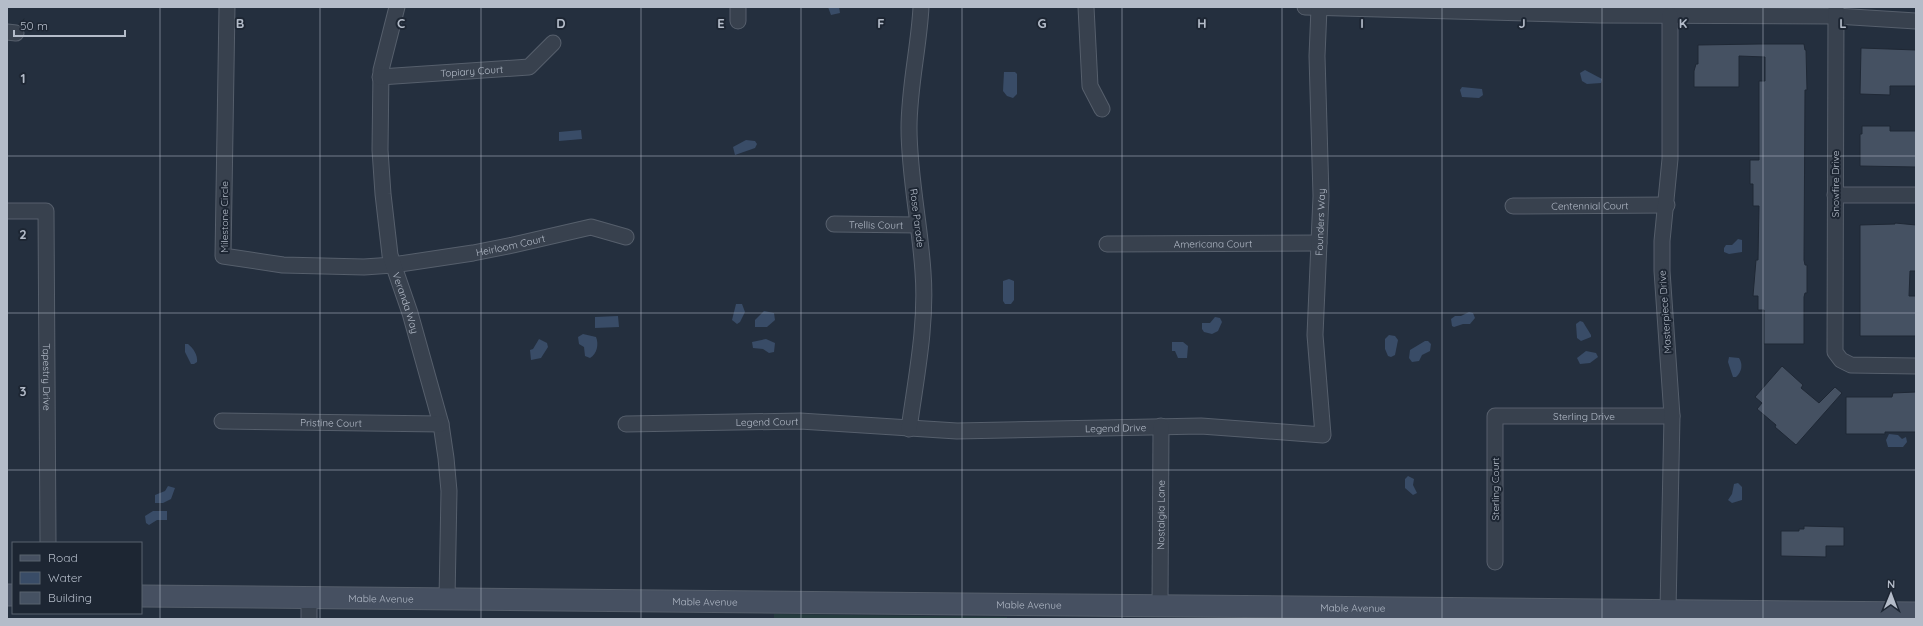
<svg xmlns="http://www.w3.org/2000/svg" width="1923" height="626" viewBox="0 0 1923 626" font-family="Quicksand,sans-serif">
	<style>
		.green { fill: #263c3f }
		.water { fill: #394c67 }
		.building { fill: #455162; stroke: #1f2835 }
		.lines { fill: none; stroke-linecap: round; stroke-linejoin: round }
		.street-casing { stroke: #565f6c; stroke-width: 17 }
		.secondary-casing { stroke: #565f6c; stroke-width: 23 }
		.street { stroke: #38414e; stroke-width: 15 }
		.secondary { stroke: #465061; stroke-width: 21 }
		.grid { fill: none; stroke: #b4bcc9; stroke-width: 1; stroke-opacity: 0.55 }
		.labels { text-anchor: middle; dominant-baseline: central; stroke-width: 4; stroke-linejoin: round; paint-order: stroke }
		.street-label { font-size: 10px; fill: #b4bcc9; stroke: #1d2633 }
		.grid-label { font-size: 13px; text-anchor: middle; font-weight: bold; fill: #b4bcc9; stroke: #1d2633; stroke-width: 4; stroke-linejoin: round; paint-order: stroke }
	</style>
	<rect width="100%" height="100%" fill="#242f3e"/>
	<polygon class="green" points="774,614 1007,617 1007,619 774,619"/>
	<g class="water">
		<polygon points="828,7 839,7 840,13 831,15"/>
		<polygon points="1585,70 1602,79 1601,83 1587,84 1582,81 1580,73"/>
		<polygon points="1004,72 1015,72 1017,74 1017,94 1013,98 1007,96 1003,91"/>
		<polygon points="1462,87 1482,89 1483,95 1479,98 1462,97 1460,90"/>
		<polygon points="581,130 582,139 559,141 559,132"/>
		<polygon points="746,140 755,141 757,144 755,148 735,155 733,147"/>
		<polygon points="1738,239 1742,240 1742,252 1729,254 1724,252 1724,248 1726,245 1732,245"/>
		<polygon points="1009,279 1014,281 1014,300 1011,304 1005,304 1003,301 1003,281"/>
		<polygon points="736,304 742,304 745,312 740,322 737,324 732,320"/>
		<polygon points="764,311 774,313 775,320 767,327 755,327 755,320"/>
		<polygon points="1469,312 1473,313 1475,318 1470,324 1463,324 1454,327 1452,326 1451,319 1455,316 1461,316"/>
		<polygon points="618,316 619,327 595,328 595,317"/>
		<polygon points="1215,317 1220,318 1222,322 1218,331 1212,334 1204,332 1202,329 1202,323 1210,323"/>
		<polygon points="1580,321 1583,322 1591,335 1591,337 1581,341 1577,338 1576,324"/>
		<path d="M 583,334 L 596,337 C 599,344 597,354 590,358 L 585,356 L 584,347 L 579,344 L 578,337 Z"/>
		<polygon points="1389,335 1395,336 1398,340 1395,355 1391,357 1388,356 1385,349 1385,339"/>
		<polygon points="539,339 547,343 548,347 541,358 531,360 530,350 533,349"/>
		<polygon points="766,339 775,343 774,352 769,353 763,349 753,348 752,342"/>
		<polygon points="1425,341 1428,341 1431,344 1430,351 1422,355 1419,361 1412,362 1409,358 1410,350"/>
		<polygon points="1172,342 1183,342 1188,346 1187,358 1178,358 1175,351 1172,351"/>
		<path d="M 185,344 L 188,344 C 193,348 198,355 197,362 L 194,364 L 191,364 L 185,352 Z"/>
		<polygon points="1586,351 1596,353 1598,357 1590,363 1580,364 1577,358"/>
		<path d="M 1729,357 L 1739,358 C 1743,364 1742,372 1736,377 L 1733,377 L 1728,362 Z"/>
		<polygon points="1889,434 1898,435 1902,439 1906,437 1907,442 1903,447 1888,447 1886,440"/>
		<polygon points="1408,476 1414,479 1413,485 1417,493 1413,495 1405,488 1405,479"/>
		<polygon points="1738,483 1742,487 1742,500 1732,503 1728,500 1732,494 1734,484"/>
		<polygon points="168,486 175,488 171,499 163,503 155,503 155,495 165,491"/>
		<polygon points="153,511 167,511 167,520 157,520 149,525 146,523 145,516"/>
	</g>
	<g class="building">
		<polygon points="1759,44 1804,44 1805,50 1806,50 1807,90 1805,90 1804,260 1805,265 1807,265 1807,293 1805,293 1804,297 1804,344 1764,344 1764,310 1758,310 1758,296 1753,296 1756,260 1758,260 1759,206 1753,206 1753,184 1750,184 1750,160 1759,160 1759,81 1765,81 1765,57 1739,56 1739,87 1694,87 1694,71 1696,64 1698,64 1698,45"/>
		<polygon points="1861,48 1916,50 1916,86 1890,86 1890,95 1860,94"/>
		<polygon points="1862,126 1890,126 1890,131 1916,131 1916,167 1860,166 1860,134 1862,134"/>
		<polygon points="1895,223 1916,225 1916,271 1910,271 1909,296 1916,296 1916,336 1860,336 1860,225 1895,224"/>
		<polygon points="1782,366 1803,385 1801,388 1819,403 1835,387 1842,393 1796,445 1775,427 1776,425 1757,409 1762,403 1755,397"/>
		<polygon points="1916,392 1916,432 1885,432 1885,434 1846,434 1846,397 1892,397 1893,393"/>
		<polygon points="1804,526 1844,527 1844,546 1826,546 1826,557 1781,556 1781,531 1799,531 1799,529 1804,529"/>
	</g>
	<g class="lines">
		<g class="street-casing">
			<g id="street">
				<path id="s1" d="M 227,7 L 223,256 L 283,265 L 364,267 L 393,265 L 473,253 L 513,245 L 591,227 L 626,237"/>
				<path id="s2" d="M 397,7 L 381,70 L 380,150 L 383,194 L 390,255 L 410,313 L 441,424 L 446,458 L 449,491 L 447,599"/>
				<polyline points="1086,7 1090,86 1102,109"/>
				<polyline points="1305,7 1600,15 1836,16 1916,21"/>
				<polyline points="1836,7 1835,352 1841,360 1851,365 1916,366"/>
				<polyline points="738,21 738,7"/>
				<polyline points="7,32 16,33"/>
				<path id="s3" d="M 380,77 L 529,67 L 553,43"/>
				<polyline points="1835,195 1916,195"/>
				<path id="s4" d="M 1513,206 L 1667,205"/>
				<path id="s5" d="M 7,211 L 46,211 L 48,543"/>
				<path id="s6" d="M 834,224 L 917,225"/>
				<path id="s7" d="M 1107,244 L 1319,243"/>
				<path id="s8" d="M 222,421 L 441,424"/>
				<path id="s9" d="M 626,424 L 800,421 L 957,431 L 1201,426 L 1323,435 L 1315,335 L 1321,196 L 1317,56 L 1319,8"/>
				<path d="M 909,429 C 916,377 927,325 923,272 C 920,224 909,176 909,128 C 909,87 919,47 921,7"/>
				<path id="s10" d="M 1495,562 L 1495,416 L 1672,416"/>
				<path id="s11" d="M 1160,605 L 1161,426"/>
				<polyline points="1668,610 1672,416 1662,271 1662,241 1670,159 1670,15"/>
				<polyline points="309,619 309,597"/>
			</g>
		</g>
		<g class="secondary-casing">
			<g id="secondary">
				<polyline points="7,595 13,595"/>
				<path id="s12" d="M 141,596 L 1916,613"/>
			</g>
		</g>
		<use href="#street" class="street"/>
		<use href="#secondary" class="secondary"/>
	</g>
	<path class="grid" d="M 160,7 L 160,619M 320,7 L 320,619M 481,7 L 481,619M 641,7 L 641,619M 801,7 L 801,619M 962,7 L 962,619M 1122,7 L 1122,619M 1282,7 L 1282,619M 1442,7 L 1442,619M 1602,7 L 1602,619M 1763,7 L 1763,619M 7,156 L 1916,156M 7,313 L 1916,313M 7,470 L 1916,470"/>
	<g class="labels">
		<g class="street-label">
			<text stroke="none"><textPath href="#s3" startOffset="92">Topiary Court</textPath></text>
			<text transform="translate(1835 184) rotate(-90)">Snowfire Drive</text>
			<text stroke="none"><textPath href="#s4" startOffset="77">Centennial Court</textPath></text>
			<text transform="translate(224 217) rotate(-90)">Milestone Circle</text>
			<text transform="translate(917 218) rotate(83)">Rose Parade</text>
			<text stroke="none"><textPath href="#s9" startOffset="911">Founders Way</textPath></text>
			<text stroke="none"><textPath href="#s6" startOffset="42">Trellis Court</textPath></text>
			<text stroke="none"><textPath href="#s7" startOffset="106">Americana Court</textPath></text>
			<text stroke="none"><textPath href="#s1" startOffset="539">Heirloom Court</textPath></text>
			<text stroke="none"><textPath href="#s2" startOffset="301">Veranda Way</textPath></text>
			<text transform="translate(1665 312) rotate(-94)">Masterpiece Drive</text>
			<text stroke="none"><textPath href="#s5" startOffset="205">Tapestry Drive</textPath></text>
			<text stroke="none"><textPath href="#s10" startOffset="235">Sterling Drive</textPath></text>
			<text stroke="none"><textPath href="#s9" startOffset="141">Legend Court</textPath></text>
			<text stroke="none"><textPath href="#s8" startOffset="109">Pristine Court</textPath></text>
			<text stroke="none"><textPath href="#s9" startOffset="490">Legend Drive</textPath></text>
			<text transform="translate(1495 489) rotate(-90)">Sterling Court</text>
			<text stroke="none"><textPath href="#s11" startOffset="90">Nostalgia Lane</textPath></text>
			<text stroke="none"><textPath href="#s12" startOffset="240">Mable Avenue</textPath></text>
			<text stroke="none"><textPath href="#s12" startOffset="564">Mable Avenue</textPath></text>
			<text stroke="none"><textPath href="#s12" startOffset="888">Mable Avenue</textPath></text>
			<text stroke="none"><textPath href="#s12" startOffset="1212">Mable Avenue</textPath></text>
		</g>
	</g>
	<g class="grid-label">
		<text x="240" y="28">B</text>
		<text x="401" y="28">C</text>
		<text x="561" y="28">D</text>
		<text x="721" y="28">E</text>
		<text x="881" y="28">F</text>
		<text x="1042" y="28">G</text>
		<text x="1202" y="28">H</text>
		<text x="1362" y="28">I</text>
		<text x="1522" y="28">J</text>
		<text x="1683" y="28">K</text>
		<text x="1843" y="28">L</text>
		<text x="23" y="83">1</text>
		<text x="23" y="239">2</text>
		<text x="23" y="396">3</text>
	</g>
	<rect width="1923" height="626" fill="none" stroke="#b4bcc9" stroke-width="16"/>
	<rect x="12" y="542" width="130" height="72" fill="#1d2633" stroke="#59626f"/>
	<rect x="20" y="555" width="20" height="6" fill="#465061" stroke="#59626f"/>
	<text x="48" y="562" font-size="12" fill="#b4bcc9">Road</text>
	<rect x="20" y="572" width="20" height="12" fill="#394c67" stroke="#59626f"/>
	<text x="48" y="582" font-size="12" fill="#b4bcc9">Water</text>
	<rect x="20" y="592" width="20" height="12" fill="#455162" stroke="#59626f"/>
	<text x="48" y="602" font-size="12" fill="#b4bcc9">Building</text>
	<g transform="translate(1891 594) rotate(1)" stroke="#1d2633" stroke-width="3" paint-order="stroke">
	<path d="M0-3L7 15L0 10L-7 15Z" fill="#b4bcc9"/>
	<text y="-6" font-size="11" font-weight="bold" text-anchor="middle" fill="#b4bcc9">N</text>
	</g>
	<path d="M14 30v6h111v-6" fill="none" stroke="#b4bcc9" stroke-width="2"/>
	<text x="20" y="30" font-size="12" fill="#b4bcc9" stroke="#1d2633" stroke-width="3" paint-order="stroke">50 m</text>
</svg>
